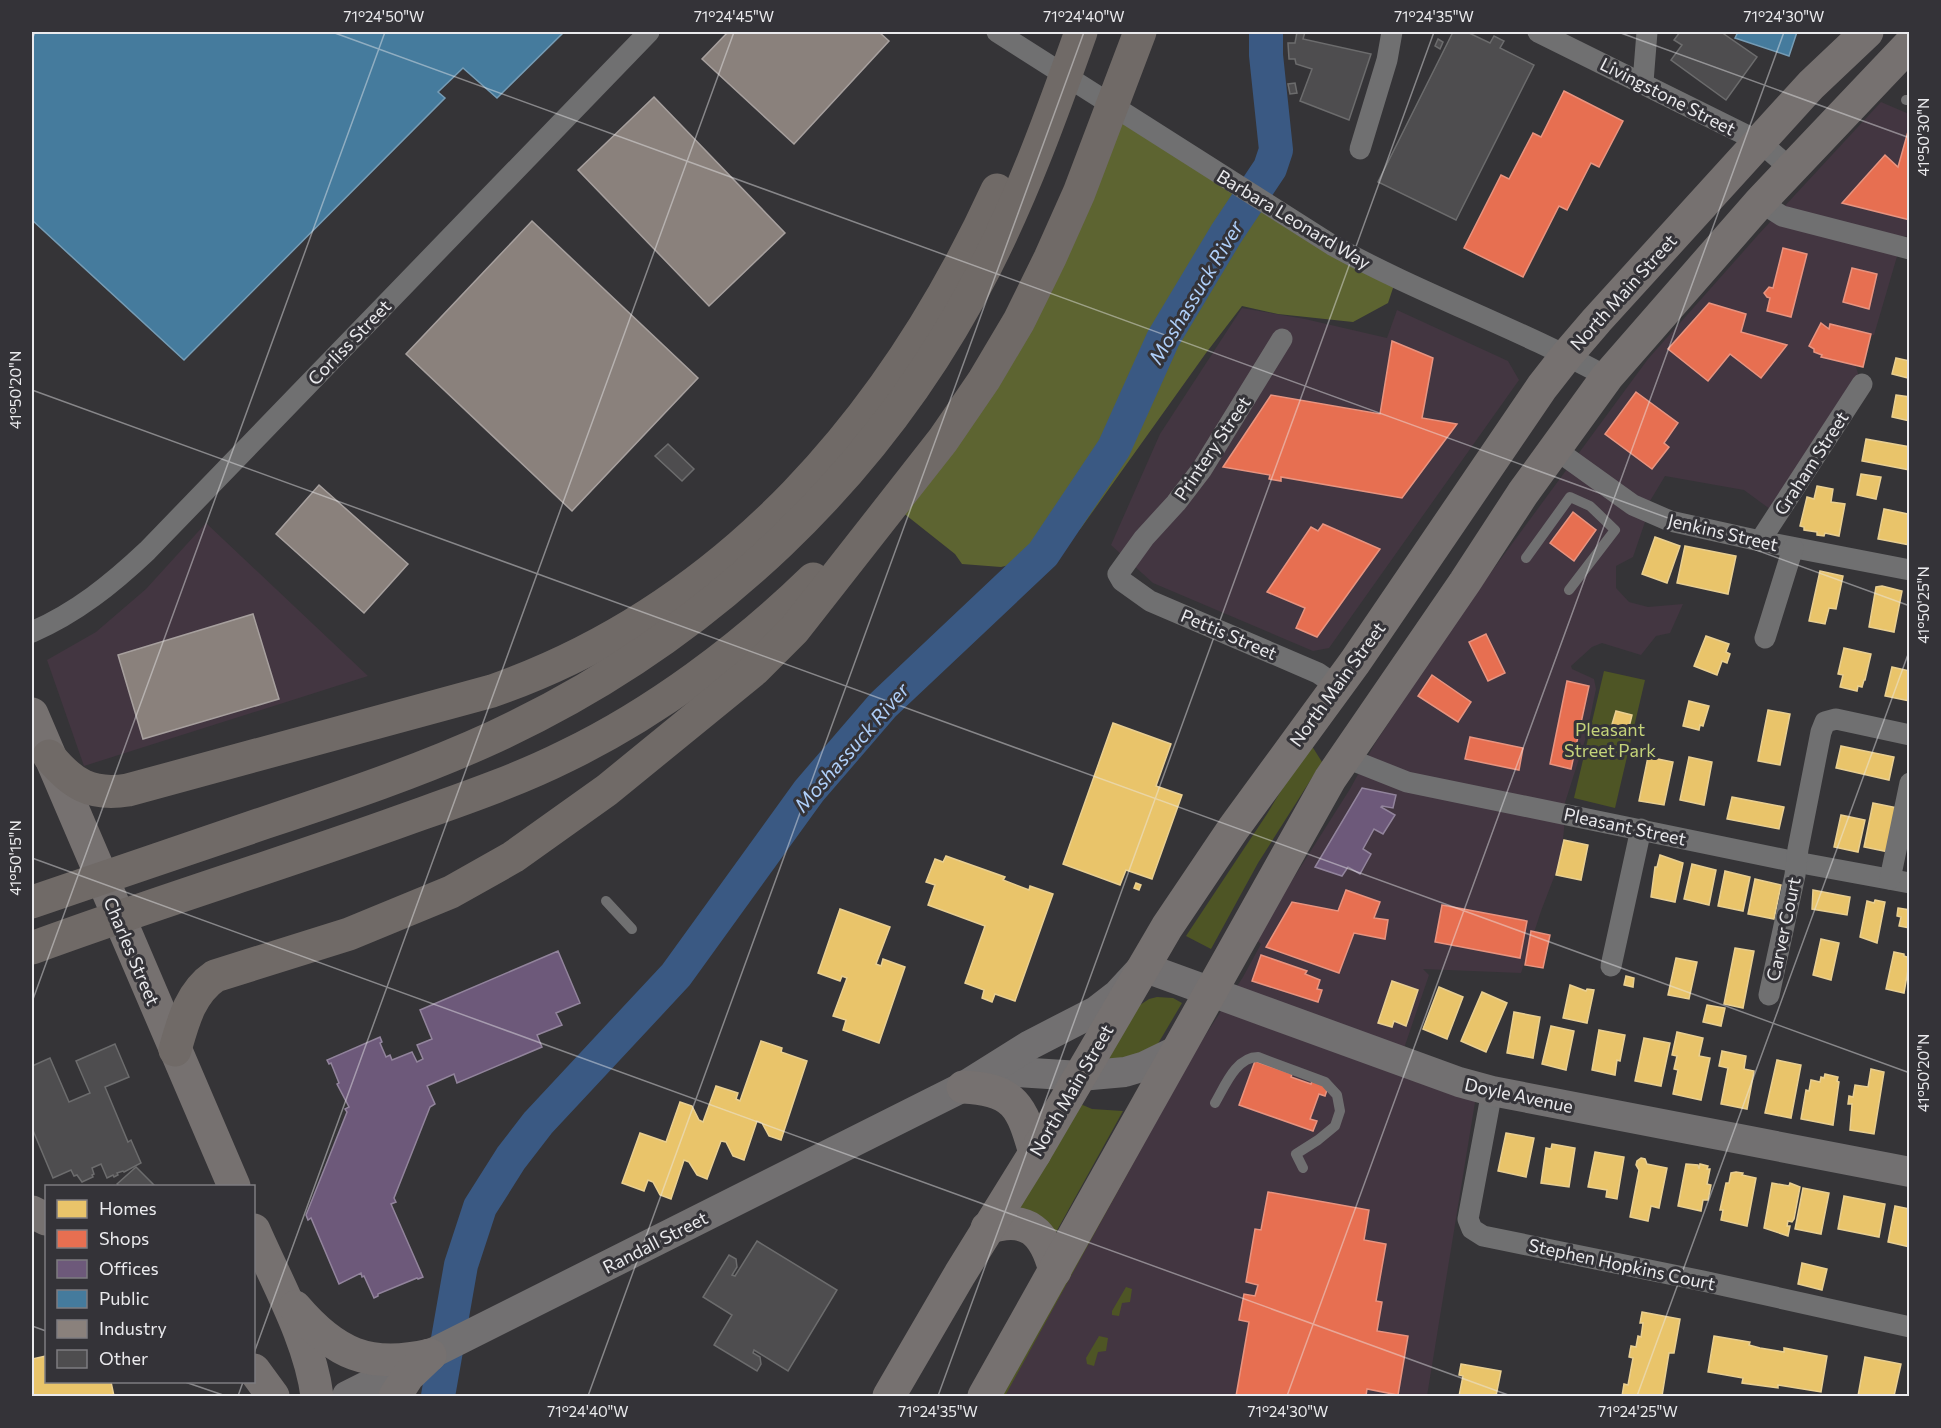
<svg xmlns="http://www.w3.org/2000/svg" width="1941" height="1428" viewBox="0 0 1941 1428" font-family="Commissioner,sans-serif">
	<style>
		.commercial { fill: #433641 }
		.green { fill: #4e5525 }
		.forest { fill: #5d6431 }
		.homes { fill: #e9c46a; stroke: #e9cf91; stroke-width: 1.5 }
		.shops { fill: #e76f51; stroke: #e89480; stroke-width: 1.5 }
		.offices { fill: #6d597a; stroke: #92849c; stroke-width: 1.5 }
		.public { fill: #457b9d; stroke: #769cb5; stroke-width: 1.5 }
		.industry { fill: #8a817c; stroke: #a7a09e; stroke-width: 1.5 }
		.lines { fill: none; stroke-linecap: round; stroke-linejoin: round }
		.river { stroke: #3a5983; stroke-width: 34 }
		.building { fill: #4e4d4f; stroke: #6c6c6d; stroke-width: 1.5 }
		.lane { stroke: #707071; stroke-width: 10 }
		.street { stroke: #707071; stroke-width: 21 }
		.secondary { stroke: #727071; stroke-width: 30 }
		.primary { stroke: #767170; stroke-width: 33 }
		.highway { stroke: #706a67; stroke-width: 33 }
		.ticks { fill: none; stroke: #eaeaed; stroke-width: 1.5; stroke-opacity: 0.45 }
		.labels { text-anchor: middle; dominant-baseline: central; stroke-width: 6; stroke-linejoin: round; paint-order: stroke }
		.street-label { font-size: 18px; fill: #eaeaed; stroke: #343338 }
		.park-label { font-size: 18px; fill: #c4d37a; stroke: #343338 }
		.water-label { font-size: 20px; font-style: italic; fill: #afcff9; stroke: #343338 }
		.neatline { fill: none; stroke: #eaeaed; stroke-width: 2 }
		.ticks-label { font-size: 15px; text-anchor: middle; fill: #eaeaed }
	</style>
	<rect width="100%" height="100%" fill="#353437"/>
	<g class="commercial">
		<polygon points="1881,102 1909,114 1909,237 1903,236 1874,335 1857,336 1851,351 1865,396 1778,515 1744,490 1665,476 1644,511 1647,516 1633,557 1616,566 1616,588 1629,602 1648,607 1683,604 1670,633 1656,636 1641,655 1602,643 1592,647 1571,666 1572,669 1594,679 1596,689 1586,737 1562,812 1565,819 1561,859 1541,911 1521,973 1423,969 1429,975 1399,1063 1476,1096 1427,1396 988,1396 1181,1073 1243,977 1261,944 1255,939 1350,789 1374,745 1464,609 1648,359 1758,235"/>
		<polygon points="1242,308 1305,319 1387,338 1397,310 1508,361 1519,380 1329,648 1313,651 1153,583 1111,545 1160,434"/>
		<polygon points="206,523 368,676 84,766 47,660 96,632 146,589"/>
	</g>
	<g class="green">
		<polygon points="1604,671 1645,680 1615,808 1574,798"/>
		<polygon points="1310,743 1322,762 1258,863 1211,949 1186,936 1267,814"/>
		<polygon points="1157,997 1173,998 1182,1003 1156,1047 1103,1067 1137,1007 1149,999"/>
		<polygon points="1078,1103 1092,1109 1123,1111 1055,1234 1014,1214"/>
		<polygon points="1153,1127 1005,1396 1001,1396"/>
		<polygon points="1126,1287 1132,1289 1130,1302 1122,1303 1119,1316 1112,1315 1112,1311"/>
		<polygon points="1099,1336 1108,1338 1106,1351 1098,1352 1094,1366 1087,1364 1086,1358"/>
	</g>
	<polygon class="forest" points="1112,114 1395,282 1388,303 1353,322 1278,314 1242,306 1206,353 1081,528 1055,554 1001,567 962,564 955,554 897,508 955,432"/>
	<g class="homes">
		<polygon points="1896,358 1910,361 1908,378 1892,374"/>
		<polygon points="1896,395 1910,397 1910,421 1892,417"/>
		<polygon points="1866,439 1910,447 1910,470 1862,461"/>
		<polygon points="1861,474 1881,477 1876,499 1857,495"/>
		<polygon points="1817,486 1833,489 1831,502 1845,504 1839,536 1825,533 1824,536 1817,535 1817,532 1804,530 1804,527 1800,526 1807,497 1814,499"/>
		<polygon points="1909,508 1910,545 1878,539 1884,509 1908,514"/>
		<polygon points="1655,537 1680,546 1667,583 1642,574"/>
		<polygon points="1685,546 1736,556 1728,594 1677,583"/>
		<polygon points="1820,571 1843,576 1836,609 1829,608 1825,624 1809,621"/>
		<polygon points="1882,586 1902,591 1894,632 1869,627 1876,587"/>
		<polygon points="1706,636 1729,644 1726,652 1730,654 1727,663 1722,661 1717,675 1694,666"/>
		<polygon points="1844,648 1871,654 1865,680 1864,680 1862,687 1858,686 1857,691 1840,687 1843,675 1838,674"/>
		<polygon points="1892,667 1910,671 1910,701 1885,696"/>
		<polygon points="1689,701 1709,706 1703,726 1700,725 1699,730 1683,726"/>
		<polygon points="1768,710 1790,714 1780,765 1758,761"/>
		<polygon points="1616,711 1632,715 1627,735 1610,731"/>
		<polygon points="1113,723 1171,744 1156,786 1182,795 1152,879 1126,870 1120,885 1063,864"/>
		<polygon points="1841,746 1894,757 1889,780 1836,768"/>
		<polygon points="1648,757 1673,762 1664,805 1639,801"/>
		<polygon points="1689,757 1712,762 1704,805 1680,800"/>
		<polygon points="1732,797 1784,807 1779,829 1727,819"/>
		<polygon points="1873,803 1898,808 1889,852 1864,847"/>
		<polygon points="1841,815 1865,820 1858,852 1834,847"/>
		<polygon points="1564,840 1588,845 1581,880 1556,875"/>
		<polygon points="1660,855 1683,863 1675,902 1651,897 1655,867 1657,867"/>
		<polygon points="946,856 1005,877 1003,880 1029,890 1030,886 1053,894 1015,1001 995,994 992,1002 982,998 984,990 965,983 985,926 928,905 935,885 926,882 935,859 943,862"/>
		<polygon points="1692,864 1716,870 1709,905 1684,899"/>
		<polygon points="1725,871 1750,877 1743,911 1718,906"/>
		<polygon points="1755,879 1781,885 1774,919 1748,914"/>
		<polygon points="1136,883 1141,885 1139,890 1134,888"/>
		<polygon points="1813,890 1850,897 1847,915 1812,909"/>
		<polygon points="1875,900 1885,902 1877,943 1860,937 1867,901 1874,903"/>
		<polygon points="1898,908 1910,910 1910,928 1899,926 1901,917 1897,916"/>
		<polygon points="840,909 890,927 876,964 881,966 883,959 905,967 879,1043 843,1030 846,1020 833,1016 847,978 842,976 840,981 818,973"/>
		<polygon points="1821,939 1839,943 1831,980 1813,975"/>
		<polygon points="1735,948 1754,951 1743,1008 1724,1004"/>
		<polygon points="1894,952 1904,954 1904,956 1910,958 1904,993 1886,989"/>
		<polygon points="1676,958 1697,962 1689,999 1668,995"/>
		<polygon points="1626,976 1634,978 1633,987 1624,985"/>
		<polygon points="1392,981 1418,990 1406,1026 1394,1021 1392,1027 1378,1023"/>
		<polygon points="1570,985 1586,991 1587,989 1594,990 1587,1023 1563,1018"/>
		<polygon points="1439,987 1463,997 1447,1039 1423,1029"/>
		<polygon points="1482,992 1507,1003 1486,1052 1461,1041"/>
		<polygon points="1707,1005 1725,1008 1721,1026 1703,1022"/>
		<polygon points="1514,1012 1540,1017 1533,1058 1507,1053"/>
		<polygon points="1551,1026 1574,1031 1566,1070 1542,1064"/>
		<polygon points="1599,1030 1625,1035 1620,1061 1617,1060 1615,1075 1592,1070"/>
		<polygon points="1677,1032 1703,1038 1699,1056 1710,1058 1701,1100 1673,1094 1678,1070 1674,1069 1677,1056 1672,1055"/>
		<polygon points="1644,1038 1670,1043 1661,1086 1635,1081"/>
		<polygon points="761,1041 782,1048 781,1052 807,1061 781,1140 769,1136 762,1123 757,1121 744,1160 733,1156 726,1142 721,1141 707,1179 697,1175 689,1162 684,1160 671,1199 660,1195 653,1182 648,1180 644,1191 622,1183 640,1133 666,1142 680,1102 692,1106 699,1120 703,1122 716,1086 738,1093 736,1099 740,1101"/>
		<polygon points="1722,1051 1746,1056 1744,1069 1754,1071 1747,1109 1721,1104 1728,1068 1719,1066"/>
		<polygon points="1777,1060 1801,1065 1791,1118 1765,1113"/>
		<polygon points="1871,1069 1884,1072 1874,1134 1850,1130 1852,1104 1848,1104 1849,1096 1853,1097 1855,1085 1868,1087"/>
		<polygon points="1825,1074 1838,1077 1837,1081 1839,1082 1833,1125 1801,1119 1806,1090 1809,1091 1811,1080 1820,1082 1821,1077 1824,1078"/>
		<polygon points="1506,1133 1534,1138 1526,1177 1498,1171"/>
		<polygon points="1552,1144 1575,1148 1569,1187 1541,1183 1546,1148 1551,1149"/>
		<polygon points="1595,1152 1624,1157 1617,1199 1606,1197 1607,1190 1588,1187"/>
		<polygon points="1641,1158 1645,1159 1647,1164 1667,1168 1659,1208 1651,1206 1648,1221 1630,1217 1639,1170 1636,1165 1637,1161"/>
		<polygon points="1686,1164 1698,1165 1699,1169 1700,1164 1708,1166 1707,1169 1710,1169 1707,1184 1711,1185 1708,1200 1703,1200 1701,1211 1678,1206"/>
		<polygon points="1736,1172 1743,1173 1742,1175 1756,1178 1747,1226 1721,1220 1723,1210 1720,1210 1726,1183 1729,1183 1731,1173"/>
		<polygon points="1772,1183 1789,1186 1790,1183 1800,1187 1794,1219 1792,1222 1788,1221 1787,1226 1790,1226 1788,1236 1764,1228"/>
		<polygon points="1803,1188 1829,1193 1821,1234 1795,1229"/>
		<polygon points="1844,1196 1885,1204 1879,1237 1838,1229"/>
		<polygon points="1895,1206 1910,1209 1910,1247 1888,1242"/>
		<polygon points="1802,1263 1827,1269 1822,1290 1798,1284"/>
		<polygon points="1642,1312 1680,1319 1674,1353 1669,1353 1662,1396 1622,1396 1624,1384 1628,1385 1633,1358 1629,1357 1631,1346 1636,1347 1638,1336 1641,1337 1643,1323 1640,1323"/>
		<polygon points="1714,1336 1750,1342 1749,1345 1760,1348 1784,1352 1784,1348 1827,1356 1821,1392 1778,1385 1778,1388 1742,1383 1743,1378 1708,1372"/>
		<polygon points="46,1356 46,1382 111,1382 114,1396 32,1396 32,1359"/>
		<polygon points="1865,1357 1901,1364 1894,1396 1858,1396"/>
		<polygon points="1461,1364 1501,1371 1496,1396 1459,1396 1463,1376 1459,1375"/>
	</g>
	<g class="shops">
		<polygon points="1564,91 1623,121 1599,167 1591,163 1567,210 1559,206 1523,277 1464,248 1501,175 1509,179 1533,133 1541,137"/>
		<polygon points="1909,128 1910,220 1842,203 1885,155 1898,167"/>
		<polygon points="1783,248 1807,254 1791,317 1767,311 1770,298 1767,297 1764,293 1769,287 1773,288"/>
		<polygon points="1852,268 1877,274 1869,309 1843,302"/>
		<polygon points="1709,303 1746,314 1741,332 1787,345 1761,378 1730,354 1708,381 1668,349"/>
		<polygon points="1821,323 1829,329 1830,324 1871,334 1863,367 1821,357 1822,355 1814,352 1814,349 1809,346"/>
		<polygon points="1392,341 1433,358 1422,418 1457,424 1402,498 1281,477 1281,481 1269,479 1270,475 1223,467 1271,395 1380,414"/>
		<polygon points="1636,392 1678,423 1664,443 1669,447 1652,469 1605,434"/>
		<polygon points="1573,512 1596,530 1574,561 1550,543"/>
		<polygon points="1323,524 1380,549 1317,637 1296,628 1305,608 1267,592 1311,527 1318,531"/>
		<polygon points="1486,634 1505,673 1488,681 1469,642"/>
		<polygon points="1432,675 1471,702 1458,722 1418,696"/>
		<polygon points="1567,681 1589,686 1571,769 1550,764"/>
		<polygon points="1470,737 1523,748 1519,770 1465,759"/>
		<polygon points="1346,890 1380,902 1374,918 1388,920 1385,939 1354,933 1339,973 1266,947 1292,902 1338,911"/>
		<polygon points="1442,905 1527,921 1520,958 1435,942"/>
		<polygon points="1531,931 1550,935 1543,968 1525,965"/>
		<polygon points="1261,955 1307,971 1305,974 1320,980 1317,989 1322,990 1318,1002 1252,981"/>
		<polygon points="1255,1061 1292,1074 1291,1077 1311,1084 1312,1081 1328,1087 1325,1096 1319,1094 1310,1119 1317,1121 1313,1131 1239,1105"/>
		<polygon points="1268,1192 1369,1210 1364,1240 1386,1244 1376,1301 1382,1302 1377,1331 1408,1336 1398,1395 1367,1389 1366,1396 1236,1396 1249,1322 1239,1320 1244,1294 1255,1296 1258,1285 1246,1282 1255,1229 1261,1230"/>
	</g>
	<g class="offices">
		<polygon points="1362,788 1396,795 1393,808 1382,806 1381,807 1395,815 1383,834 1374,829 1363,849 1371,854 1360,874 1348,867 1342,876 1315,867"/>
		<polygon points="558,951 580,1003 556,1013 562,1025 537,1035 542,1047 457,1083 454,1074 427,1086 435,1104 430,1107 394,1198 396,1202 391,1204 423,1277 418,1279 417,1278 378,1294 378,1296 374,1298 364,1276 362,1277 361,1273 339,1284 311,1218 308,1220 306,1215 347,1112 345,1109 349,1107 337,1084 339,1083 331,1063 329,1064 327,1060 380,1037 382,1042 380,1043 386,1057 390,1055 392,1060 412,1052 417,1062 423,1059 417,1045 432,1039 420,1010"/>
	</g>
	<g class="public">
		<polygon points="32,32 564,32 497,98 463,68 438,92 445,98 184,360 32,220"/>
		<polygon points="1738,32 1797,32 1789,56 1735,38"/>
	</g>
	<g class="industry">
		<polygon points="728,32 879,32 889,41 794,144 702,59"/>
		<polygon points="654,97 785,233 709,306 578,170"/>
		<polygon points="532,221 698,378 572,511 406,354"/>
		<polygon points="319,485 408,564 364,613 276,534"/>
		<polygon points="253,614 279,699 143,739 118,655"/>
	</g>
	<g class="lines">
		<polyline class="river" points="438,1396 461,1265 480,1207 511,1158 538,1123 676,975 809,791 883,705 1043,554 1114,448 1163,339 1226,234 1270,168 1276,150 1266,55 1266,32"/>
	</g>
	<g class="building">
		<polygon points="1297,32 1305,32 1303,39 1371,54 1349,120 1300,101 1312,69 1296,64 1295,59 1289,59 1288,43 1295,43"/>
		<polygon points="1453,32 1467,32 1490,43 1494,36 1504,41 1500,48 1534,65 1456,220 1378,182"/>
		<polygon points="1680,32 1721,32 1757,57 1726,100 1671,60 1682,45 1674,40"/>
		<polygon points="1438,39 1443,42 1440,49 1435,46"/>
		<polygon points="1295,83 1297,93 1290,94 1288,84"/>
		<polygon points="668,444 694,469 682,481 655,456"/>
		<polygon points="115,1044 129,1077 105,1087 128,1142 131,1140 141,1163 124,1172 123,1171 117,1173 118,1175 114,1177 113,1175 107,1178 101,1164 92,1168 94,1174 92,1175 93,1177 82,1182 77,1175 74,1176 71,1170 53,1178 32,1128 32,1066 50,1058 69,1102 90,1093 76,1061"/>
		<polygon points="136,1167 155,1186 119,1186 117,1184"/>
		<polygon points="757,1241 837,1290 788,1371 754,1350 753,1353 760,1357 761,1364 757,1371 714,1345 732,1315 703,1297 729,1255 736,1259 737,1267 732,1275 735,1276"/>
	</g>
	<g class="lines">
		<g class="lane">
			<polyline points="1906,100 1910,100"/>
			<polyline points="1526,558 1570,497 1590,506 1615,530 1569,590"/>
			<polyline points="606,901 632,929"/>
			<path d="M 1215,1103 C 1225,1086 1236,1057 1258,1057 L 1325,1082 L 1337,1095 L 1340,1111 L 1335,1126 L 1318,1140 L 1296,1154 L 1303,1168"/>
		</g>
		<g class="street">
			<path d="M 997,32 L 1332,245 C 1421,294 1518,328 1607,377"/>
			<polyline points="1538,32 1760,142 1792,170"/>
			<polyline points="1643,82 1647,32"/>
			<polyline points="1360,149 1387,60 1392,32"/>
			<polyline points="1760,202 1782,216 1910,249"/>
			<polyline points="1282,339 1202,469 1176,503 1144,538 1118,574 1122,581 1150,601 1318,673 1337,686"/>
			<polyline points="1555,449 1633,505 1670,521 1760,541 1910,570"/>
			<polyline points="1760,541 1862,384"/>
			<path d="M 32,632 C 76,613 112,584 147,551 L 649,32"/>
			<polyline points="1765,638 1793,548"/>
			<polyline points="1344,757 1407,782 1796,862 1910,883"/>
			<polyline points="1890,879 1910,783"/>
			<polyline points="1611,966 1641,829"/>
			<polyline points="1769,995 1795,875 1798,849 1821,732 1825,722 1836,719 1910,735"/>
			<polyline points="1492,1091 1468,1219 1472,1229 1483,1236 1703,1281 1910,1327"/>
		</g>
		<g class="secondary">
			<polyline points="986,1080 1016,1072 1080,1076 1125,1072 1145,1066 1178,1050"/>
			<polyline points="347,1396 963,1087 1030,1045 1096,1011 1118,994 1143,967 1459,1082 1492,1091 1910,1172"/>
		</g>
		<g class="primary">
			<polyline points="32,714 234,1186"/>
			<path d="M 963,1087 C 1015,1089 1022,1107 1035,1153"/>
			<polyline points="32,1212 46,1219"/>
			<path d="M 987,1228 C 1028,1214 1045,1233 1055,1271"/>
			<path d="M 254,1230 C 276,1281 310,1340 317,1396"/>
			<path d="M 295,1307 C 335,1354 369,1369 430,1355"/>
			<polyline points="254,1370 273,1396"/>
			<polyline points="395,1396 408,1376 430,1355"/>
			<polyline points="889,1396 960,1274 1035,1153 1167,927 1233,829 1355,662 1542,387 1567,355 1597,320 1811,85 1867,32"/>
			<polyline points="984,1396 1330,779 1465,582 1523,493 1607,377 1760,202 1910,44"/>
		</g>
		<g class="highway">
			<path d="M 49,756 C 72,784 91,796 128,790 L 492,691 C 731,607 894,415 997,190"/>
			<path d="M 32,902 C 109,876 187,849 264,823 C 342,797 420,771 494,737 C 706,639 881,474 986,266 C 1024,191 1053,111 1081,32"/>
			<path d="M 32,948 C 154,903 279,865 401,821 C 457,801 514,782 566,756 C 655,713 742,648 813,579"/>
			<path d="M 175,1050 C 183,1022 190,993 215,976 L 349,934 L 451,892 L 513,857 L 607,790 L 754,670 L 794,630 L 943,440 L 984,380 L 1019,321 L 1050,258 L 1079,193 L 1140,32"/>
		</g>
	</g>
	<path class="ticks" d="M 332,32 L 1910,606M 1618,32 L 1910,138M 32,40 L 35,32M 32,390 L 1910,1073M 32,858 L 1511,1396M 32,1002 L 385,32M 32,1326 L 46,1331M 254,1353 L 734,32M 185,1382 L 226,1396M 238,1396 L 243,1382M 588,1396 L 1084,32M 938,1396 L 1434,32M 1287,1396 L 1784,32M 1637,1396 L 1910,649"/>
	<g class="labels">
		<g class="street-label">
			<text transform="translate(1668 96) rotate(27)">Livingstone Street</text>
			<text transform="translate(1294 219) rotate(31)">Barbara Leonard Way</text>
			<text transform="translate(1623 292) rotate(-48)">North Main Street</text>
			<text transform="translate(349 342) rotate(-46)">Corliss Street</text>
			<text transform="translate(1212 448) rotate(-56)">Printery Street</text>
			<text transform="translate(1811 463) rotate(-57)">Graham Street</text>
			<text transform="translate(1723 532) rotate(13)">Jenkins Street</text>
			<text transform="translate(1229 634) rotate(23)">Pettis Street</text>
			<text transform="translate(1337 684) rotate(-54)">North Main Street</text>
			<text transform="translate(1625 826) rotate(12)">Pleasant Street</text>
			<text transform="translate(1783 929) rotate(-78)">Carver Court</text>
			<text transform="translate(132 951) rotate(67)">Charles Street</text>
			<text transform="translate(1071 1090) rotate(-60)">North Main Street</text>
			<text transform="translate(1519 1095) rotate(12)">Doyle Avenue</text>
			<text transform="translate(655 1242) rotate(-27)">Randall Street</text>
			<text transform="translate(1622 1264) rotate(12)">Stephen Hopkins Court</text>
		</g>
		<g class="park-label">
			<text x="1610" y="729">Pleasant<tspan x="1610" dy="21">Street Park</tspan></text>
		</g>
		<g class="water-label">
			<text transform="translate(1195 292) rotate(-59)">Moshassuck River</text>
			<text transform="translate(851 747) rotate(-49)">Moshassuck River</text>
		</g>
	</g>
	<rect width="1941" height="1428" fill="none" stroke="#343338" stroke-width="66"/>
	<rect x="45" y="1185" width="210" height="198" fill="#343338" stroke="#7d7c80" stroke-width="1.5"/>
	<rect x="57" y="1200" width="30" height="18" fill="#e9c46a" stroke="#7d7c80" stroke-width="1.5"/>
	<text x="99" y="1215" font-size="18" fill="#eaeaed">Homes</text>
	<rect x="57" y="1230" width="30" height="18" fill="#e76f51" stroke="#7d7c80" stroke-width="1.5"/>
	<text x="99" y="1245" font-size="18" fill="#eaeaed">Shops</text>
	<rect x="57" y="1260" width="30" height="18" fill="#6d597a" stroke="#7d7c80" stroke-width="1.5"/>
	<text x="99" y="1275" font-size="18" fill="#eaeaed">Offices</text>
	<rect x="57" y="1290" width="30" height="18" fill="#457b9d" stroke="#7d7c80" stroke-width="1.5"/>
	<text x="99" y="1305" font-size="18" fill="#eaeaed">Public</text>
	<rect x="57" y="1320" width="30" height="18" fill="#8a817c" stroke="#7d7c80" stroke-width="1.5"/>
	<text x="99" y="1335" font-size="18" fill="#eaeaed">Industry</text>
	<rect x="57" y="1350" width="30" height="18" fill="#4e4d4f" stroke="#7d7c80" stroke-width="1.5"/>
	<text x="99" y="1365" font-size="18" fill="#eaeaed">Other</text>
	<rect x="33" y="33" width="1875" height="1362" class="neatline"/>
	<g class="ticks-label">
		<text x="384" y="22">71°24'50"W</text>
		<text x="734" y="22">71°24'45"W</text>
		<text x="1084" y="22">71°24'40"W</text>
		<text x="1434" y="22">71°24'35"W</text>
		<text x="1784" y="22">71°24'30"W</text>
		<text transform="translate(1924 137) rotate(-90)" y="5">41°50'30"N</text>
		<text transform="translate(16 390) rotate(-90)" y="5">41°50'20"N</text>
		<text transform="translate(1924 605) rotate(-90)" y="5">41°50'25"N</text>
		<text transform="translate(16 858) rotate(-90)" y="5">41°50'15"N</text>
		<text transform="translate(1924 1073) rotate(-90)" y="5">41°50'20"N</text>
		<text x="588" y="1417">71°24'40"W</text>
		<text x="938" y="1417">71°24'35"W</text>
		<text x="1288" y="1417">71°24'30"W</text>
		<text x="1638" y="1417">71°24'25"W</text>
	</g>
</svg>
